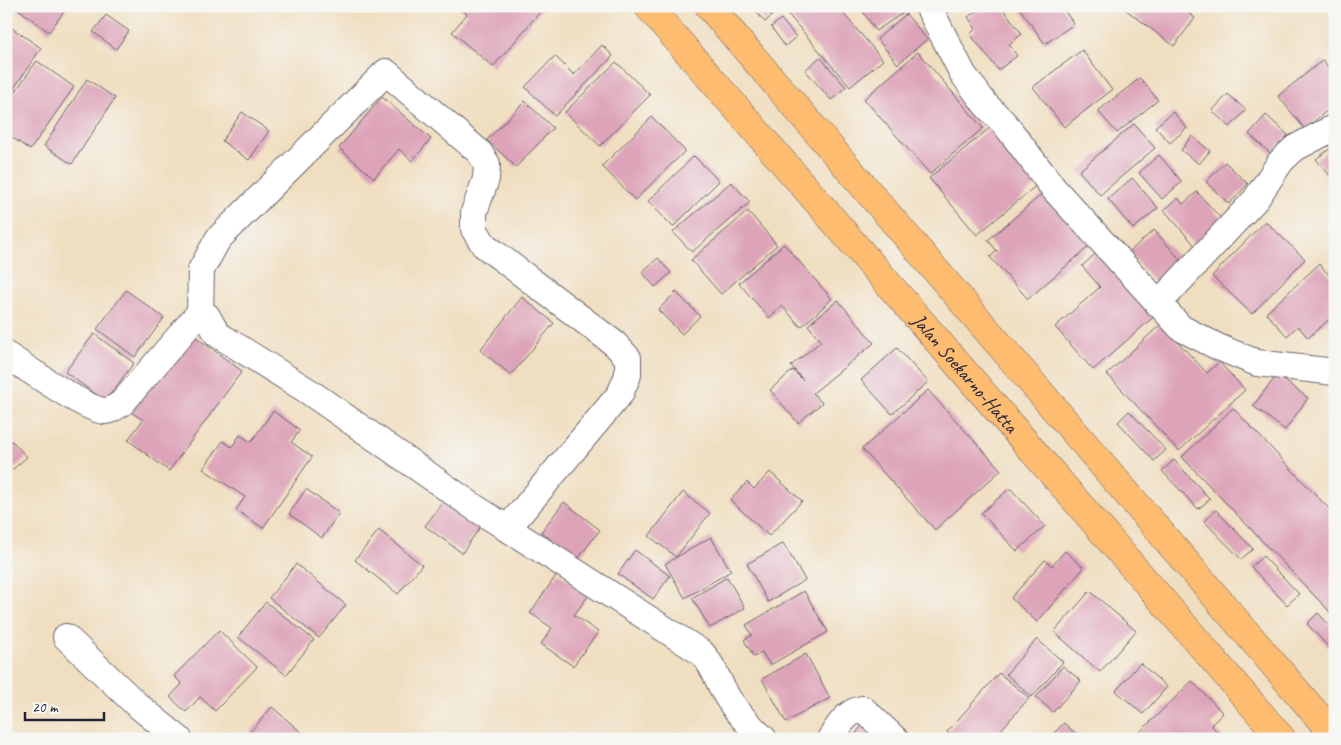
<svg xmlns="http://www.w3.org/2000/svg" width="1341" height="745" viewBox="0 0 1341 745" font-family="Caveat,sans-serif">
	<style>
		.building { fill: #dda4b9 }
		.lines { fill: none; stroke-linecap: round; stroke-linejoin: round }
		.minor-casing { stroke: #6a646a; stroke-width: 28 }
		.highway-casing { stroke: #6a646a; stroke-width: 29 }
		.minor { stroke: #fff; stroke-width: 26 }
		.highway { stroke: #fdbc6f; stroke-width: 28 }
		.labels { text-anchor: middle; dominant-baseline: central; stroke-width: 4.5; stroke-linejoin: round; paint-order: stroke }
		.street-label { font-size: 20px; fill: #22223b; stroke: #f6f6f2 }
	</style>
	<rect width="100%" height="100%" fill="#f6f6f2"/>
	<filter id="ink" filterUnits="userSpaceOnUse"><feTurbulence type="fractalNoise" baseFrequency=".02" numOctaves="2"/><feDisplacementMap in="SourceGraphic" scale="10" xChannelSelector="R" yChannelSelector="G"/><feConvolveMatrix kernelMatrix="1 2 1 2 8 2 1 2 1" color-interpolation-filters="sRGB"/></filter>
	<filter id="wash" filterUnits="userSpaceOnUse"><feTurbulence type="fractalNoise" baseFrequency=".0096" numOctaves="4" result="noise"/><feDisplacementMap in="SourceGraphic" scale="20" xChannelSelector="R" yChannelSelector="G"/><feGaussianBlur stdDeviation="1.12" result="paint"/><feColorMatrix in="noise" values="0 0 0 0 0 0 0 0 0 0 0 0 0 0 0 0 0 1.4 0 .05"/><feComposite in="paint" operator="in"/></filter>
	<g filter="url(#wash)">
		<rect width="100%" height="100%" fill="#f0dec0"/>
		<g id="blocks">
			<g class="building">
				<polygon points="14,6 68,6 49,32"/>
				<polygon points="458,6 545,6 493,67 452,32 467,14"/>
				<polygon points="751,6 774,6 778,10 765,22"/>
				<polygon points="781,6 837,6 883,60 850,87"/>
				<polygon points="859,6 913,6 876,31"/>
				<polygon points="983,6 1001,6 1022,34 1009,44 1017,56 998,70 970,34 976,29 968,17"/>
				<polygon points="1018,6 1061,6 1074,24 1045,44"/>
				<polygon points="1121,6 1180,6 1195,18 1174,46"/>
				<polygon points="906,14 927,39 898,64 877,39"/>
				<polygon points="106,15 129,31 116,49 93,32"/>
				<polygon points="781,19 796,37 785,46 771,27"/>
				<polygon points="6,24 41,48 6,100"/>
				<polygon points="602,45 613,56 555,116 525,87 555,56 574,75"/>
				<polygon points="1082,50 1112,90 1064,127 1033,87"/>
				<polygon points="918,52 983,128 930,174 864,99"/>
				<polygon points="820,57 846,87 831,100 805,70"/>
				<polygon points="1323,60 1335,75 1335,104 1305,129 1278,96"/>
				<polygon points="37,61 74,87 30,150 6,133 6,105"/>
				<polygon points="616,62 650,95 600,146 565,112"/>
				<polygon points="1140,78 1158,100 1117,133 1098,111"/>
				<polygon points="87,79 115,98 72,164 44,146"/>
				<polygon points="1228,94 1246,110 1230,127 1212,111"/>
				<polygon points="382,97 431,139 412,161 399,149 374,178 339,148"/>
				<polygon points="525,101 553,128 516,167 487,140"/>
				<polygon points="242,112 269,131 249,160 222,141"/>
				<polygon points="1173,112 1187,128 1170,143 1155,127"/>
				<polygon points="1266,115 1288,135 1271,154 1249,134"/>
				<polygon points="652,117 685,151 635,200 602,166"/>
				<polygon points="1134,124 1155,148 1100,195 1079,171"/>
				<polygon points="991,127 1038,184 977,235 929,178"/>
				<polygon points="1192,136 1210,151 1199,164 1181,150"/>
				<polygon points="1335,145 1335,182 1316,159"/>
				<polygon points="1159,155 1182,182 1162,199 1139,173"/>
				<polygon points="694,156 719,181 673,227 648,201"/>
				<polygon points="1225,162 1248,184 1229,204 1206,182"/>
				<polygon points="1132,178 1158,208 1133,229 1108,199"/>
				<polygon points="731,182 750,202 692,252 673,232"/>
				<polygon points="1047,190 1093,243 1028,299 990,257 997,251 988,240"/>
				<polygon points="1197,192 1226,224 1198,249 1164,210 1178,198 1183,204"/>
				<polygon points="748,211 777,245 721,294 691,260"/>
				<polygon points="1265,221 1305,259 1252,314 1212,276"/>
				<polygon points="1154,230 1184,264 1158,286 1129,252"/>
				<polygon points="784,244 832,299 801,327 782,306 769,318 739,283"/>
				<polygon points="1102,248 1158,313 1093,370 1055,327 1100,287 1082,266"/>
				<polygon points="658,258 671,273 655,287 642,272"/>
				<polygon points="1319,264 1335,281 1335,314 1308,338 1298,326 1287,336 1266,313"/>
				<polygon points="126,290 164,318 135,357 97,329"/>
				<polygon points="676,292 700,316 682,334 658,310"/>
				<polygon points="522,297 554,323 511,375 480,350"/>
				<polygon points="838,300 874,343 813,393 822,403 798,423 770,390 793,370 803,380 791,366 821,341 808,325"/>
				<polygon points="1161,324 1207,373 1219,362 1245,390 1179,451 1107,374"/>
				<polygon points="189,332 242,371 169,471 128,440 143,420 131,412"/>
				<polygon points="94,334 134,363 105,401 65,372"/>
				<polygon points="897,348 928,382 892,414 861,380"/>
				<polygon points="1277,375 1308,398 1285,430 1253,406"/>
				<polygon points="928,390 1001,470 935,530 862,449"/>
				<polygon points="1233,408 1335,515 1335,609 1331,613 1182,457"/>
				<polygon points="273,411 300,430 291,442 312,457 263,528 236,510 245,497 203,469 223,441 232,447 240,435 251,442"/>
				<polygon points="1129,411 1166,450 1154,461 1118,422"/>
				<polygon points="12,441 27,457 6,475 6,446"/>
				<polygon points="1174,460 1210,499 1198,509 1162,471"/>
				<polygon points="770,472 802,501 769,536 730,500 747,482 754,489"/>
				<polygon points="1010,488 1045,526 1017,551 981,513"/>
				<polygon points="306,489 339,513 322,538 289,514"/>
				<polygon points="683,492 710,513 676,557 649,536"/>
				<polygon points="445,499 481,526 462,553 425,526"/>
				<polygon points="564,502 600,530 577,560 541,532"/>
				<polygon points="1216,510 1253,549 1241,559 1204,521"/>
				<polygon points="379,530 422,565 398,594 355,560"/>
				<polygon points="711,537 731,571 685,598 665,564"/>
				<polygon points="783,543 805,580 768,602 747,564"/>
				<polygon points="635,550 670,576 653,599 618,574"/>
				<polygon points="1065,551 1084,568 1037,622 1011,598 1045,560 1052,566"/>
				<polygon points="1263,556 1299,594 1287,605 1251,567"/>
				<polygon points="296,564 346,605 319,638 269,598"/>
				<polygon points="558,573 589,595 574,615 598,632 573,666 541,644 552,628 530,613"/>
				<polygon points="727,577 745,608 710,628 692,598"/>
				<polygon points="804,591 828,632 770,665 762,652 754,657 744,640 752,635 746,625"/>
				<polygon points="1090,591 1136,631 1100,672 1054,632"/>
				<polygon points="266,602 314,640 286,675 238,637"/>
				<polygon points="1318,613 1335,631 1335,654 1307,624"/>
				<polygon points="219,630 257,667 215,711 200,697 186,712 170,697 182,684 174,676"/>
				<polygon points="1037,639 1063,662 1032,697 1006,674"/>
				<polygon points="806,654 830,698 786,722 762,679"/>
				<polygon points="1140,663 1167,687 1143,714 1116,691"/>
				<polygon points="1063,666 1081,681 1053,712 1036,697"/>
				<polygon points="999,673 1029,698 993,739 955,739 947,732"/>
				<polygon points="1192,681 1223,713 1211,725 1225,739 1133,739"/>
				<polygon points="272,707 309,739 258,739 250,732"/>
				<polygon points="1064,723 1081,739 1048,739"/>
				<polygon points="863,724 882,739 852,739"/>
			</g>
		</g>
	</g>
	<g filter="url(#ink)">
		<use href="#blocks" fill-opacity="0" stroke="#6a646a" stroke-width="1"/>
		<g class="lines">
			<g class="minor-casing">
				<g id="minor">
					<polyline points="928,6 963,74 986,105 1005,124 1054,189 1181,328 1218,347 1257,363 1335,372"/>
					<polyline points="1158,304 1256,199 1281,161 1295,148 1335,127"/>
					<polyline points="200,312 201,270 218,239 386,72 479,152 487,164 486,179 474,212 474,229 484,245 615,344 628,358 628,375 620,394 507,529"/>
					<path d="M 6,355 C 26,367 85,410 105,411 C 111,411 117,406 122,403 L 200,312 L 207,316 L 217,334 L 308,391 L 474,507 L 702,653 C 715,667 719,685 729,700 C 739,715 751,727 764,739"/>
					<polyline points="66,637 136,704 179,739"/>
					<path d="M 830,739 C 839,726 846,711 863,709 L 895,739"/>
				</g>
			</g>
			<g class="highway-casing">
				<g id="highway">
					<path id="s1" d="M 648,6 L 1282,739"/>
					<polyline points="709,6 1335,736"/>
				</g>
			</g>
			<use href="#minor" class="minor"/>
			<use href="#highway" class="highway"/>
		</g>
	</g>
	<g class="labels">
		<g class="street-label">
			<text stroke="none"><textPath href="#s1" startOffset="485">Jalan Soekarno-Hatta</textPath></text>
		</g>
	</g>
	<rect width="1341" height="745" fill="none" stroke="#f6f6f2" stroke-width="25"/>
	<path d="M25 712v8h79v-8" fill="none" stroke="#22223b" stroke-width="2.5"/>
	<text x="32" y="712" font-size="15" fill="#22223b" stroke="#f6f6f2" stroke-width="4" paint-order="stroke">20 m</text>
</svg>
